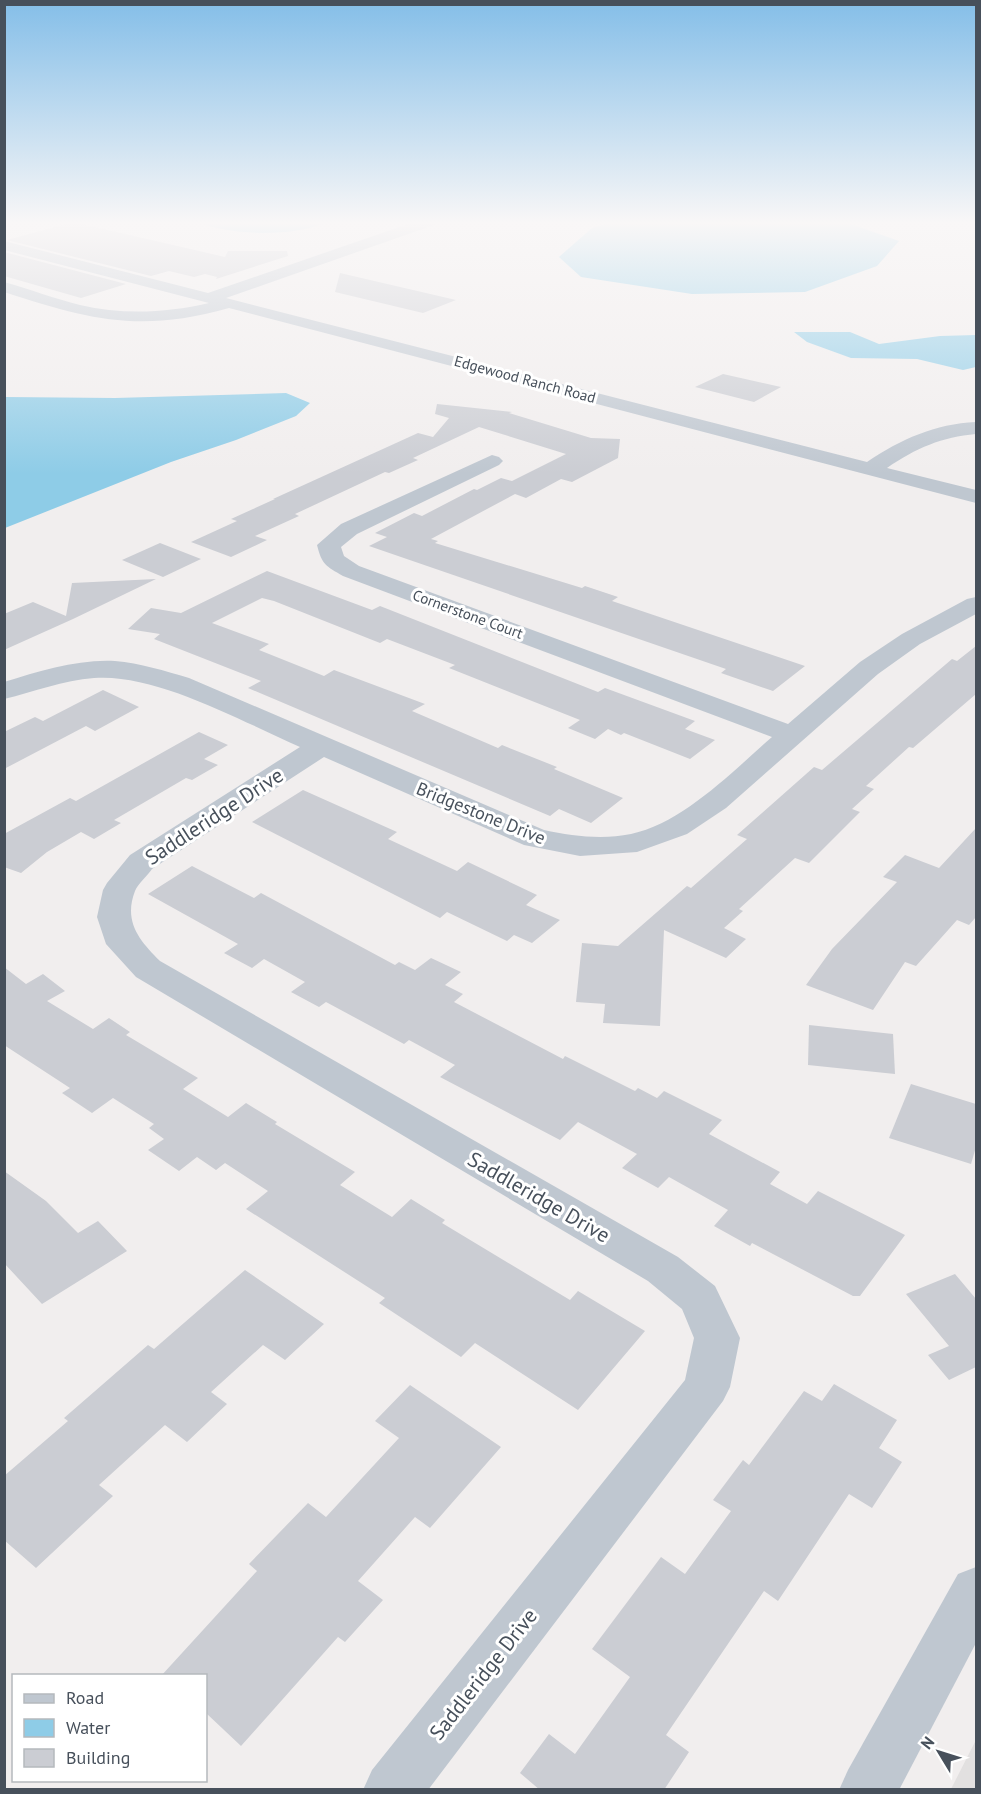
<svg xmlns="http://www.w3.org/2000/svg" width="981" height="1794" viewBox="0 0 981 1794" font-family="'PT Sans',sans-serif">
	<style>
		.education { fill: #e2e0e0 }
		.water { fill: #8ecce7 }
		.building { fill: #cbcdd3 }
		.lines { fill: none; stroke-linecap: round; stroke-linejoin: round }
		.minor { fill: #bfc7d0; fill-rule: evenodd }
		.labels { text-anchor: middle; dominant-baseline: central; stroke-width: 6; stroke-linejoin: round; paint-order: stroke }
		.far-street-label { font-size: 15px; fill: #47505b; stroke: #fff }
		.street-label { font-size: 18px; fill: #47505b; stroke: #fff }
		.near-street-label { font-size: 21px; fill: #47505b; stroke: #fff }
	</style>
	<rect width="100%" height="100%" fill="#f1eeee"/>
	<polygon class="education" points="976,1740 976,1789 951,1789"/>
	<g class="water">
		<path d="M 197,222 L 328,222 C 292,237 234,236 197,222 Z"/>
		<polygon points="613,222 845,222 899,241 877,266 805,292 692,294 581,277 559,257 592,228"/>
		<polygon points="794,332 850,332 879,344 940,336 976,335 976,367 963,370 917,359 851,358 807,342"/>
		<polygon points="286,393 310,403 296,416 236,440 171,462 5,528 5,397 115,398"/>
	</g>
	<g class="building">
		<polygon points="73,222 225,257 228,251 287,251 288,256 216,279 217,277 205,274 194,277 169,271 151,276 7,240"/>
		<polygon points="4,252 126,284 81,298 4,276"/>
		<polygon points="340,273 456,300 423,313 335,292"/>
		<polygon points="723,374 781,387 754,402 695,387"/>
		<polygon points="437,404 512,412 509,413 591,438 620,439 618,458 572,482 561,479 526,498 515,494 431,539 438,541 435,543 582,588 585,586 618,597 612,601 805,666 773,691 721,673 726,669 369,546 387,537 375,533 414,513 422,516 474,489 477,490 501,478 512,481 566,454 479,427 413,458 418,460 389,473 385,472 295,514 299,516 255,536 267,540 231,557 191,542 237,521 231,519 275,499 273,499 418,433 433,437 449,418 435,414"/>
		<polygon points="160,543 201,559 163,577 122,560"/>
		<polygon points="267,571 372,610 380,606 598,692 605,688 695,721 685,729 715,740 690,759 624,733 621,735 608,729 595,739 568,728 580,720 449,668 455,665 387,639 380,643 274,601 262,598 212,623 269,644 259,650 324,676 334,670 425,704 412,711 498,748 502,745 557,767 554,769 623,798 591,823 559,809 550,816 248,688 261,681 154,639 160,634 128,629 151,608 181,613"/>
		<polygon points="156,579 73,619 4,650 4,614 33,602 66,616 72,583"/>
		<polygon points="976,646 976,694 913,748 909,747 866,786 874,789 852,809 860,812 809,863 795,858 739,909 743,911 724,928 746,939 726,958 664,930 660,1026 603,1023 605,1004 576,1002 582,943 618,946 687,886 691,888 747,839 737,835 814,767 822,770 952,659 957,661"/>
		<polygon points="103,690 139,707 95,731 86,726 4,769 4,732 35,717 43,721"/>
		<polygon points="199,732 228,745 204,759 218,765 192,780 186,778 114,820 121,823 94,839 81,832 47,852 21,873 4,867 4,834 70,798 76,801"/>
		<polygon points="303,790 397,832 388,839 457,871 468,862 537,895 526,905 560,920 532,943 514,935 507,941 447,912 440,918 252,822"/>
		<polygon points="976,828 976,917 969,925 957,920 916,966 905,962 873,1010 806,985 832,949 897,882 883,877 905,855 939,868"/>
		<polygon points="192,866 254,898 261,893 395,965 399,962 415,970 431,958 461,972 445,985 463,994 454,1002 563,1059 565,1056 635,1091 638,1088 657,1098 664,1091 722,1120 709,1134 780,1172 770,1184 807,1204 818,1191 905,1235 860,1296 853,1296 752,1243 750,1246 714,1226 728,1210 669,1177 658,1188 622,1168 637,1154 578,1122 560,1140 440,1077 455,1065 409,1040 404,1044 326,1002 319,1007 291,992 305,982 264,959 252,968 224,953 238,944 148,894"/>
		<polygon points="4,967 26,984 43,974 65,991 47,1001 93,1029 109,1018 130,1032 126,1035 198,1078 183,1089 228,1117 246,1103 277,1122 275,1124 355,1172 340,1185 392,1217 411,1199 445,1220 442,1223 570,1300 578,1291 645,1331 578,1410 475,1343 461,1357 379,1303 385,1298 246,1209 268,1191 225,1163 216,1170 197,1157 179,1171 148,1150 164,1139 149,1128 154,1124 113,1098 92,1113 62,1093 70,1088 4,1045"/>
		<polygon points="809,1025 893,1034 895,1074 808,1065"/>
		<polygon points="911,1084 976,1104 976,1147 971,1164 889,1138"/>
		<polygon points="4,1171 46,1201 78,1233 98,1221 127,1251 42,1304 4,1263"/>
		<polygon points="245,1270 324,1324 285,1360 263,1345 211,1392 227,1404 187,1442 165,1425 99,1485 113,1496 36,1568 4,1540 4,1476 68,1421 64,1418 148,1345 154,1349"/>
		<polygon points="955,1274 976,1299 976,1367 949,1380 928,1355 949,1346 906,1294"/>
		<polygon points="834,1384 897,1420 879,1448 902,1462 872,1508 849,1494 778,1601 764,1591 666,1735 689,1752 664,1790 540,1790 520,1773 549,1734 575,1754 630,1677 592,1649 661,1557 685,1574 731,1511 713,1500 743,1460 749,1465 804,1391 822,1401"/>
		<polygon points="410,1385 501,1447 430,1528 415,1517 358,1581 383,1600 345,1642 338,1637 241,1746 206,1713 206,1676 161,1676 257,1571 249,1564 308,1503 326,1517 399,1438 375,1421"/>
	</g>
	<g class="lines">
		<g class="minor">
			<path d="M 414,222 L 436,222 L 434,225 L 226,298 L 867,462 C 901,439 935,424 976,422 L 976,434 C 942,437 916,448 887,468 L 976,490 L 976,503 L 229,308 C 140,333 90,320 4,292 L 4,282 C 30,289 55,299 80,305 C 123,315 166,313 209,303 L 4,250 L 4,241 L 208,293 Z"/>
			<path d="M 492,455 L 499,457 L 503,461 L 499,465 L 357,534 L 341,547 L 344,556 L 359,566 L 788,724 L 860,662 L 902,634 L 967,599 L 976,597 L 976,614 L 920,644 L 878,674 L 726,808 L 687,834 L 637,852 L 580,856 L 524,845 L 324,757 L 152,869 C 147,876 138,884 135,891 C 123,922 140,941 160,961 L 678,1257 L 715,1286 L 740,1338 L 730,1387 L 723,1401 L 428,1790 L 363,1790 L 372,1770 L 685,1380 L 694,1338 L 682,1309 L 648,1281 L 136,977 L 106,944 L 97,917 L 103,890 L 107,883 L 130,855 L 300,747 C 243,722 156,673 94,678 C 63,680 34,692 4,699 L 4,682 C 40,671 78,659 115,661 C 140,663 165,671 189,678 L 544,830 C 572,836 602,840 631,834 C 683,823 733,771 772,737 L 343,576 C 326,566 322,565 317,545 L 341,524 Z"/>
			<polygon points="976,1567 976,1643 899,1790 839,1790 848,1770 958,1574"/>
		</g>
	</g>
	<linearGradient id="sky" x2="0" y2="1"><stop stop-color="#84bee8"/><stop offset="0.47" stop-color="#f9f7f7"/><stop offset="1" stop-color="#f9f7f7" stop-opacity="0"/></linearGradient>
	<rect width="981" height="474" fill="url(#sky)"/>
	<g class="labels">
		<g class="far-street-label">
			<text transform="translate(525 379) rotate(15)">Edgewood Ranch Road</text>
			<text transform="translate(468 614) rotate(20)">Cornerstone Court</text>
		</g>
		<g class="street-label">
			<text transform="translate(481 813) rotate(22)">Bridgestone Drive</text>
		</g>
		<g class="near-street-label">
			<text transform="translate(214 816) rotate(-33)">Saddleridge Drive</text>
			<text transform="translate(539 1197) rotate(30)">Saddleridge Drive</text>
			<text transform="translate(483 1674) rotate(-52)">Saddleridge Drive</text>
		</g>
	</g>
	<rect width="981" height="1794" fill="none" stroke="#47505b" stroke-width="12"/>
	<rect x="12" y="1674" width="195" height="108" fill="#ffffff" stroke="#b5b9bd" stroke-width="1.5"/>
	<rect x="24" y="1694" width="30" height="9" fill="#bfc7d0" stroke="#b5b9bd" stroke-width="1.5"/>
	<text x="66" y="1704" font-size="18" fill="#47505b">Road</text>
	<rect x="24" y="1719" width="30" height="18" fill="#8ecce7" stroke="#b5b9bd" stroke-width="1.5"/>
	<text x="66" y="1734" font-size="18" fill="#47505b">Water</text>
	<rect x="24" y="1749" width="30" height="18" fill="#cbcdd3" stroke="#b5b9bd" stroke-width="1.5"/>
	<text x="66" y="1764" font-size="18" fill="#47505b">Building</text>
	<g transform="translate(939 1752) rotate(308)" stroke="#ffffff" stroke-width="4.5" paint-order="stroke">
	<path d="M0-4.5L10 22L0 15L-10 22Z" fill="#47505b"/>
	<text y="-9" font-size="16" font-weight="bold" text-anchor="middle" fill="#47505b">N</text>
	</g>
</svg>
